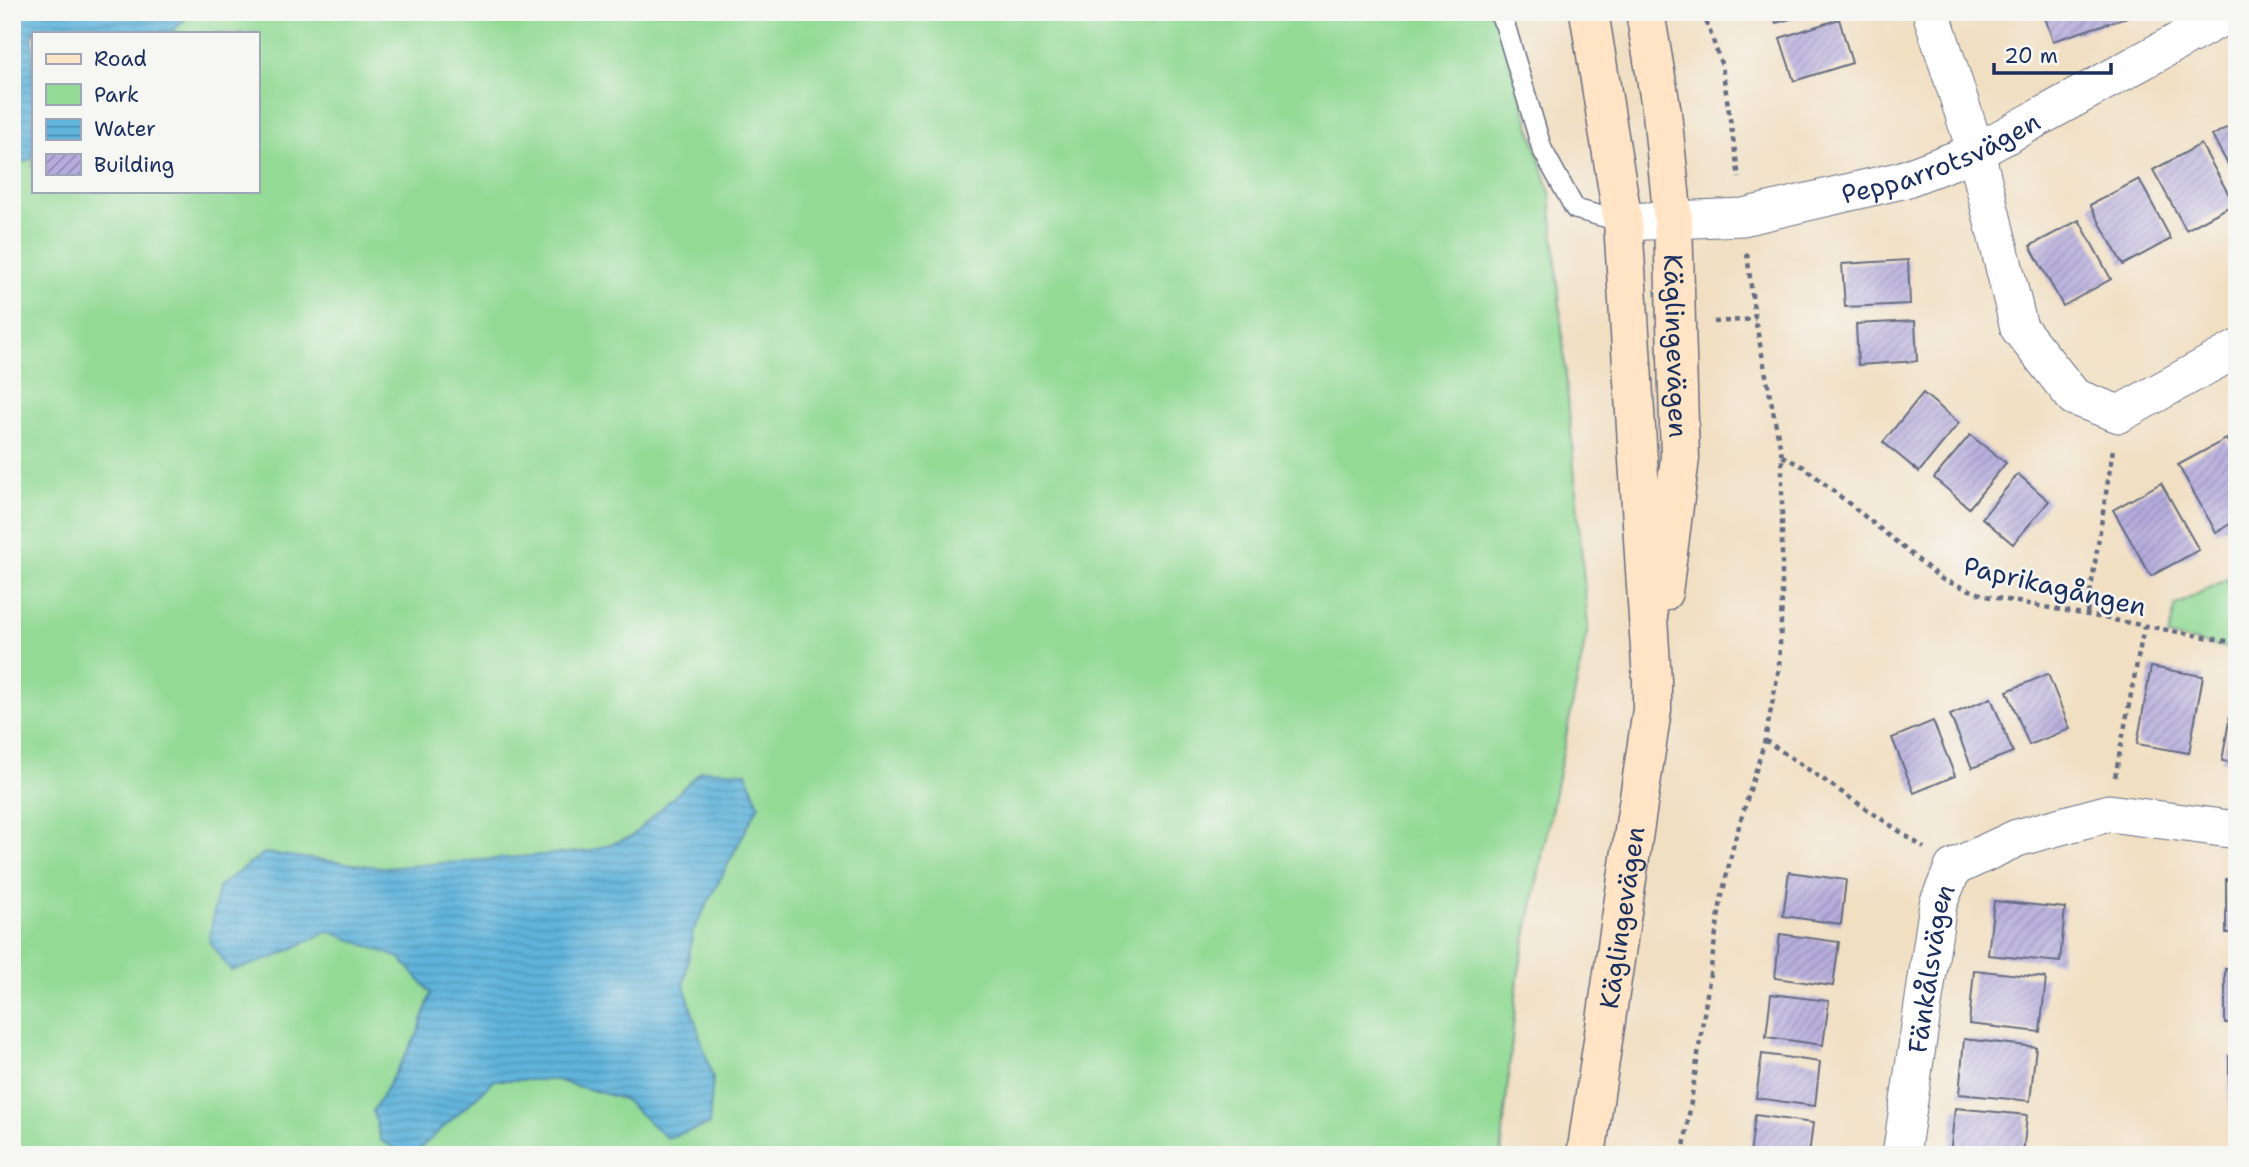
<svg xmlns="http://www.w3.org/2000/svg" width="2249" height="1167" viewBox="0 0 2249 1167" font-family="'Shantell Sans',sans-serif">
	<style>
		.green { fill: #93da95; stroke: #57847a; stroke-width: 2; fill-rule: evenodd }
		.water { fill: url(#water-rules); stroke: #3d729c; stroke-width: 2 }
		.building { fill: url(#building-hatch) }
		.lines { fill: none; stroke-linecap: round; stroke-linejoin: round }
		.service-casing { stroke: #666d81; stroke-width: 22 }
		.minor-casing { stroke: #666d81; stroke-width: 39 }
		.secondary-casing { stroke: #666d81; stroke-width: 41 }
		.path { stroke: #666d81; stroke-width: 4.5; stroke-dasharray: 5 5; stroke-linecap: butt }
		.service { stroke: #fff; stroke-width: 19 }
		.minor { stroke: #fff; stroke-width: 37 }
		.secondary { stroke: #ffe4c6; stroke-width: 38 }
		.labels { text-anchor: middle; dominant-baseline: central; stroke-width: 5; stroke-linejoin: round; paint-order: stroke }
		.street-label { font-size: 26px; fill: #1b2f5e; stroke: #f6f6f2 }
	</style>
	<defs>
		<pattern id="water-rules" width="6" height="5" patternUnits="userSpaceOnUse" patternTransform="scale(1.75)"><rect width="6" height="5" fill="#5fb4db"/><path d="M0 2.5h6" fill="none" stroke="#4e93b5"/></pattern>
		<pattern id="building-hatch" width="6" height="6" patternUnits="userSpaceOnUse" patternTransform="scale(1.75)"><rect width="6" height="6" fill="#b5acdc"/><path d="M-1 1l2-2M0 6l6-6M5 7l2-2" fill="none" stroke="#928cb6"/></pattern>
	</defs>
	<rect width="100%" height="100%" fill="#f6f6f2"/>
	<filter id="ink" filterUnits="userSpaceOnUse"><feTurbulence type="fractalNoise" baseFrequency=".0143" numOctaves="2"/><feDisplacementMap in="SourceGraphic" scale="14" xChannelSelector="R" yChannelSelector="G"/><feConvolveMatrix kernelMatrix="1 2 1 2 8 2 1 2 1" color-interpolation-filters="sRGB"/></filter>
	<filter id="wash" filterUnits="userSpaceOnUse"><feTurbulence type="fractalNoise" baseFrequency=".00686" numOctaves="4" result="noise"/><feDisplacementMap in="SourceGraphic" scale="28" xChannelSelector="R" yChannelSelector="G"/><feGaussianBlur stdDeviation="1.57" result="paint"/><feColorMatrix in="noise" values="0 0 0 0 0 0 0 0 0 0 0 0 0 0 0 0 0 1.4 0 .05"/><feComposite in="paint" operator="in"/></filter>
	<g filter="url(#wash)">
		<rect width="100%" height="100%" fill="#f1dfc2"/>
		<g class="green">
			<path d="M 12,12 L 1495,12 L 1550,193 L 1588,627 L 1518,976 L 1501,1155 L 12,1155 ZM 33,33 L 257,33 L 257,191 L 33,191 Z"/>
			<polygon points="2237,574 2237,650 2168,636 2176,605"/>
		</g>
		<g class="water">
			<polygon points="12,12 193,12 170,33 33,33 33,158 12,166"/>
			<polygon points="702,770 746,772 759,805 693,931 684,985 713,1078 709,1125 667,1138 623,1099 556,1080 495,1080 413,1155 407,1155 381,1141 373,1111 418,1033 431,993 400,958 328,931 273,958 231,971 209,941 218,887 264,853 386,868 590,851 631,837"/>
		</g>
		<g id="blocks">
			<g class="building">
				<polygon points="1773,12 1810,12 1811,13 1776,23"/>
				<polygon points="2043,12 2126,12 2127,17 2053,41"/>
				<polygon points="1839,19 1852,63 1794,81 1780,38"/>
				<polygon points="2237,122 2237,180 2212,136"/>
				<polygon points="2201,144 2234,204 2186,230 2153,170"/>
				<polygon points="2139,179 2171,239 2123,265 2090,205"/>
				<polygon points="2079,220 2111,279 2063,306 2030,246"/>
				<polygon points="1908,260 1910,304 1845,307 1842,264"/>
				<polygon points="1915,321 1917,361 1858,365 1856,324"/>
				<polygon points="1923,393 1959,423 1919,472 1883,442"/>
				<polygon points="1970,435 2006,463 1969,508 1934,478"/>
				<polygon points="2226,439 2237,458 2237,520 2216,532 2178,465"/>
				<polygon points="2018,474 2049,501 2013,544 1982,518"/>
				<polygon points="2161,483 2199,550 2151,576 2113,510"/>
				<polygon points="2151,667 2203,676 2189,753 2137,744"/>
				<polygon points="2048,674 2070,729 2029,745 2007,691"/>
				<polygon points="2235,686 2237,687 2237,763 2222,761"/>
				<polygon points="1991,698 2013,752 1972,768 1950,715"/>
				<polygon points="1933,721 1955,776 1914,793 1892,738"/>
				<polygon points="1789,872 1846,880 1841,924 1783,916"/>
				<polygon points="2226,879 2237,880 2237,933 2226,933"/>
				<polygon points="1994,901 2065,908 2060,962 1988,955"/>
				<polygon points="1780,934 1839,942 1833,986 1775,978"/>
				<polygon points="2225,969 2237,970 2237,1023 2225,1023"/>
				<polygon points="1974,970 2046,978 2040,1032 1969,1024"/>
				<polygon points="1771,994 1829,1001 1823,1045 1766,1037"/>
				<polygon points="1964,1039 2036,1047 2030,1101 1959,1094"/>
				<polygon points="1762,1054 1820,1062 1815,1106 1756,1098"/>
				<rect x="2229" y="1056" width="8" height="53"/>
				<polygon points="1955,1108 2027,1115 2023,1155 1950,1155"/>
				<polygon points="1755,1115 1813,1123 1809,1155 1750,1155"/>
			</g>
		</g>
	</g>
	<g filter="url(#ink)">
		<use href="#blocks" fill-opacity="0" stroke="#666d81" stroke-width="2"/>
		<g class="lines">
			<g class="service-casing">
				<polyline id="service" points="1498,12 1505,25 1542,149 1575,209 1623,222"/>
			</g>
			<g class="minor-casing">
				<g id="minor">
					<polyline points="1931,12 1976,152 2019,328 2074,397 2119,414 2237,349"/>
					<path id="s1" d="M 1623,222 L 1743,217 L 1902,180 L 1976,152 L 2232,12"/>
					<path id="s2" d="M 1901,1155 L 1938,904 L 1953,868 L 2017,838 L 2109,813 L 2237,830"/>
				</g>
			</g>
			<g class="secondary-casing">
				<g id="secondary">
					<path id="s3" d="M 1645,12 L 1662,113 L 1673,221 L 1680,458 L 1663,592"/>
					<path id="s4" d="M 1586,1155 L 1652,710 L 1652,681 L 1623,222 L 1589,12"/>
				</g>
			</g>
			<g class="path">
				<polyline points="1703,12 1722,66 1739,178"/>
				<polyline points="1714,322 1755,319"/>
				<polyline points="1782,456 1804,467 1943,580 1986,596 2237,643"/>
				<polyline points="2087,613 2113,449"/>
				<polyline points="1765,740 1924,848"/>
				<polyline points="2115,777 2144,627"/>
				<polyline points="1683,1155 1721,900 1734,843 1765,740 1779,668 1782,599 1782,456 1755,319 1747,253"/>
			</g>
			<use href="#service" class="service"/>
			<use href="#minor" class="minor"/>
			<use href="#secondary" class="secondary"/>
		</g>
	</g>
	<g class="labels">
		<g class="street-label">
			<text stroke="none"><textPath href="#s1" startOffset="327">Pepparrotsvägen</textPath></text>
			<text stroke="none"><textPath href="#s3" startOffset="336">Käglingevägen</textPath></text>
			<text transform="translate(2055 586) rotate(13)">Paprikagången</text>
			<text stroke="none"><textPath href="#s4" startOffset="240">Käglingevägen</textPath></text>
			<text stroke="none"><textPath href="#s2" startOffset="189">Fänkålsvägen</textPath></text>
		</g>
	</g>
	<rect width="2249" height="1167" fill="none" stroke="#f6f6f2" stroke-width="42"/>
	<rect x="32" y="32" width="228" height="161" fill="#f6f6f2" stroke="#9ea6b7" stroke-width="2"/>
	<rect x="46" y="54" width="35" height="10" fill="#ffe4c6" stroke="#9ea6b7" stroke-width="2"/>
	<text x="94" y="66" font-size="21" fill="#1b2f5e">Road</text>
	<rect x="46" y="84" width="35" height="21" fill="#93da95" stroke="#9ea6b7" stroke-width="2"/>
	<text x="94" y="102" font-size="21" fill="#1b2f5e">Park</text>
	<rect x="46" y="119" width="35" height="21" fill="url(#water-rules)" stroke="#9ea6b7" stroke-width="2"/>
	<text x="94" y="136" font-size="21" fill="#1b2f5e">Water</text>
	<rect x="46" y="154" width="35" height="21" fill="url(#building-hatch)" stroke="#9ea6b7" stroke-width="2"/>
	<text x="94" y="172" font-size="21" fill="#1b2f5e">Building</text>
	<path d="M1994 63v10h117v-10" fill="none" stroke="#1b2f5e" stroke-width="3.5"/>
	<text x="2004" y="63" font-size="21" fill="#1b2f5e" stroke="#f6f6f2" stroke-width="5" paint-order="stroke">20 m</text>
</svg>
